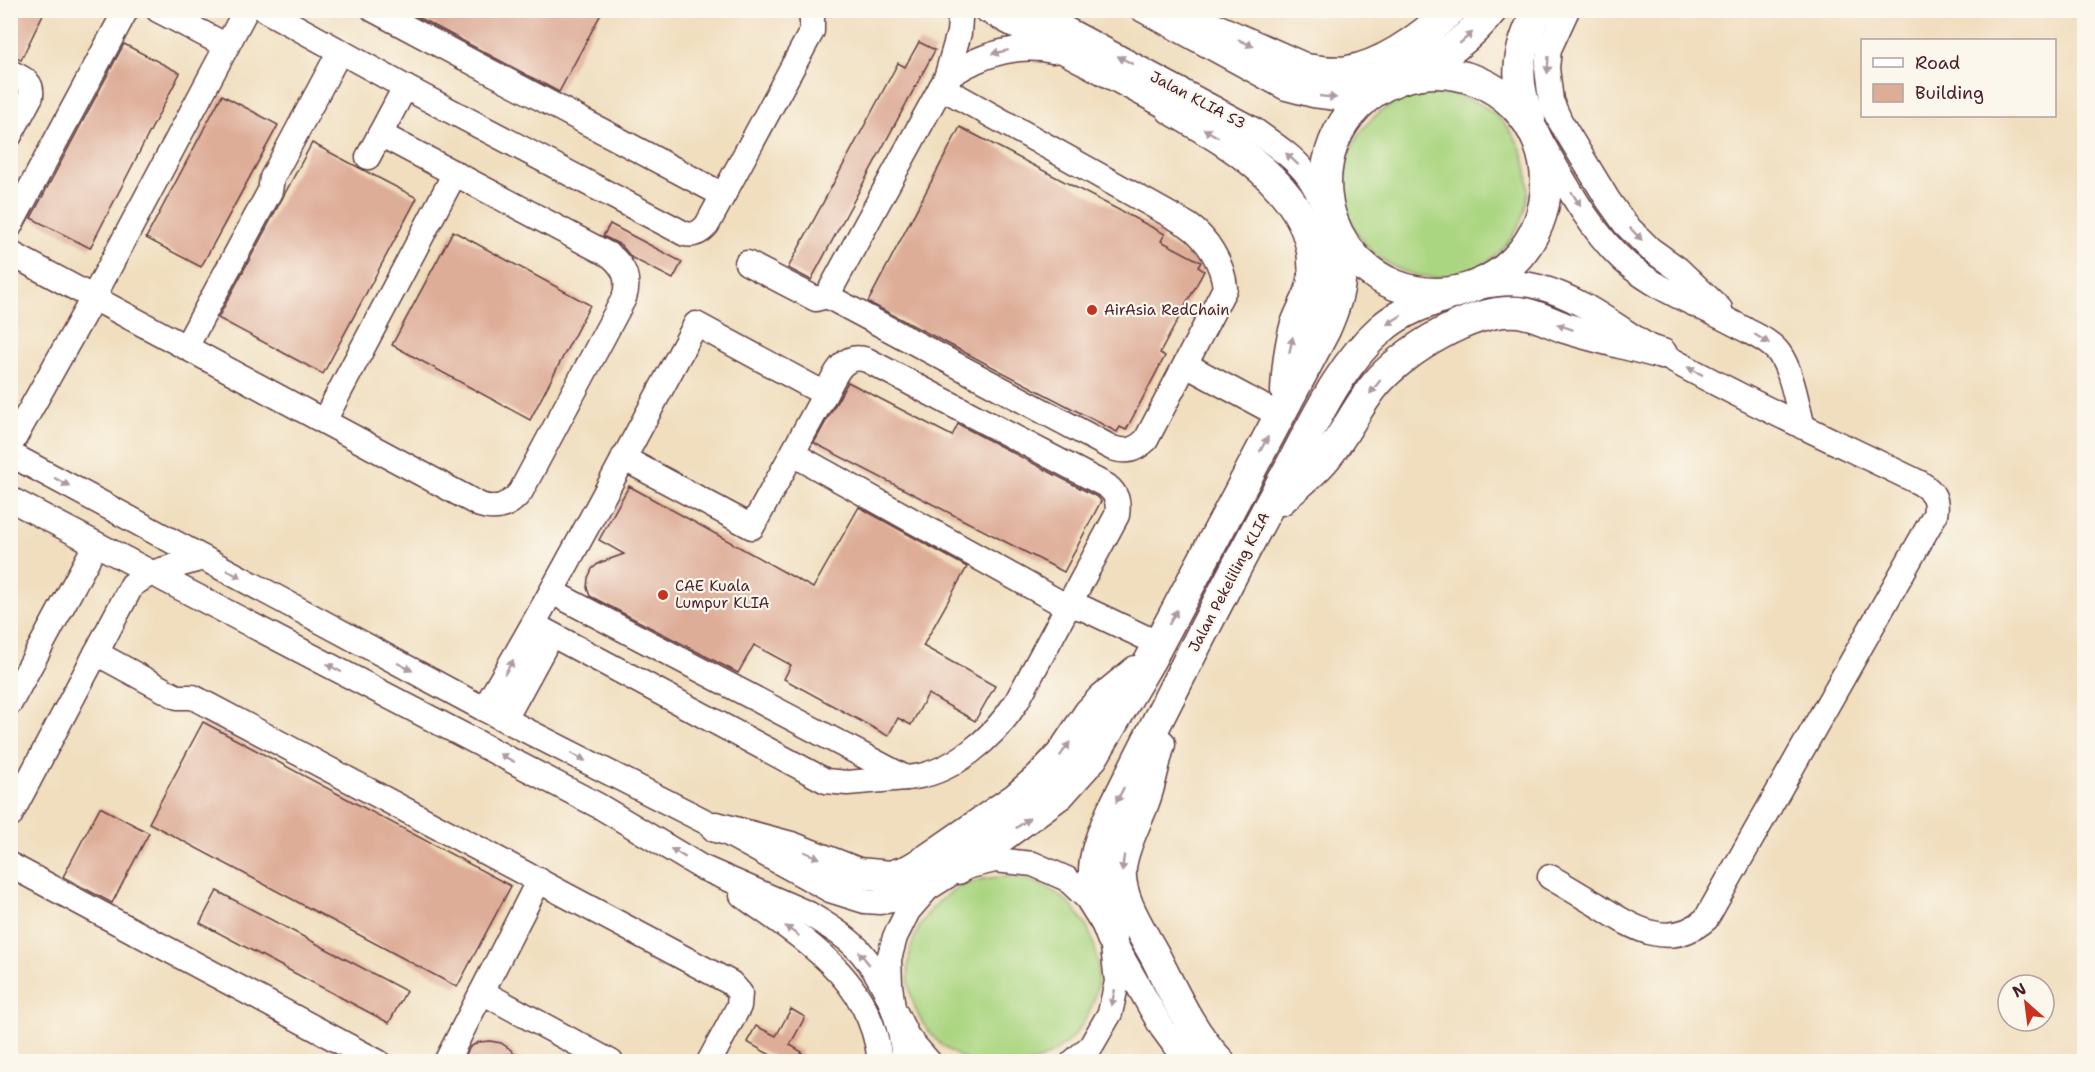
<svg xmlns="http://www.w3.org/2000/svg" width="2095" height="1072" viewBox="0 0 2095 1072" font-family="'Shantell Sans',sans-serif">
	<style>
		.green { fill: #abd681; stroke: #7a7a56; stroke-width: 1.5 }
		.building { fill: #dead98 }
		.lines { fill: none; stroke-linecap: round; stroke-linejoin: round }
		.minor-casing { stroke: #633c41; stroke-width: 27 }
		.major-casing { stroke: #633c41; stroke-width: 33 }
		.minor { stroke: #fff; stroke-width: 24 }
		.major { stroke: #fff; stroke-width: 30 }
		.oneway { fill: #ae9aa0 }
		.poi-dot { fill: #c8321e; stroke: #fbf7ec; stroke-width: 2 }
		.labels { text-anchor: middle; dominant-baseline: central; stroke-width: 4.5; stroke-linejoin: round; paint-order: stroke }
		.street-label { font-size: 15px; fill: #4a1f2b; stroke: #fbf7ec }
		.poi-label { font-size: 15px; fill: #4a1f2b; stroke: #fbf7ec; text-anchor: start }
	</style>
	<rect width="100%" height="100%" fill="#fbf7ec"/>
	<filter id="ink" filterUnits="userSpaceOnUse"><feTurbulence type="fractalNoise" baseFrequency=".0167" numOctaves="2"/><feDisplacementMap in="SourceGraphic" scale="12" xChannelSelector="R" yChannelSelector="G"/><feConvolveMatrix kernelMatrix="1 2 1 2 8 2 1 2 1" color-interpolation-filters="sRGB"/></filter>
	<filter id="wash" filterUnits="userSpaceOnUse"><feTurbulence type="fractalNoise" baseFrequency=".008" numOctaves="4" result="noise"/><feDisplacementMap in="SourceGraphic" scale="24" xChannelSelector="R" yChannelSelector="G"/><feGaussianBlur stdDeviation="1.35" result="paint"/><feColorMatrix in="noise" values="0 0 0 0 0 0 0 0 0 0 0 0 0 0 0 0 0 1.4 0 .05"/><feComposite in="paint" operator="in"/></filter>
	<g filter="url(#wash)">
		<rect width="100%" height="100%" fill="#f0debe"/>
		<g class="green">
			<circle cx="1436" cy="185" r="92"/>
			<circle cx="1003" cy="972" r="95"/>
		</g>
		<g id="blocks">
			<g class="building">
				<polygon points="10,10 45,10 21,60 10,55"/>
				<polygon points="405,10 603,10 559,92"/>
				<polygon points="919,42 935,50 811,280 788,268 898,63 905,67"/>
				<polygon points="124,44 180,73 90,248 31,218"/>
				<polygon points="222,95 278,125 201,267 146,238"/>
				<polygon points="960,127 1165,234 1161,241 1201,262 1198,267 1204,271 1160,353 1165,356 1126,430 1120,427 1117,432 868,302"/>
				<polygon points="312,143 417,198 323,374 218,318"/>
				<polygon points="610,224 682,262 673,279 632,258 621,245 603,236"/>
				<polygon points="453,231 590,305 530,420 392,345"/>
				<polygon points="848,382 952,436 958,424 1099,498 1101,501 1064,572 814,443"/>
				<polygon points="629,486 813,588 859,507 967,567 923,646 995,686 975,721 928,694 911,725 898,718 888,736 784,679 791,665 754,645 738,673 590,596 587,588 588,578 592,569 599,563 624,554 599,540"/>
				<polygon points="203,722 511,886 457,987 149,823"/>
				<polygon points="100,807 149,833 112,903 63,877"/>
				<polygon points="217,891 406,991 389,1023 200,923"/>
				<polygon points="791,1009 805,1017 790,1045 802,1052 797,1062 783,1062 747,1042 756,1026 776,1036"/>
				<polygon points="490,1041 501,1043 510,1049 521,1062 462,1062 470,1047 479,1042"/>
			</g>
		</g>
	</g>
	<g filter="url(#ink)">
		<use href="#blocks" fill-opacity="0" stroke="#633c41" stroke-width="1.5"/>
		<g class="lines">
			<g class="minor-casing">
				<g id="minor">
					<polyline points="158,10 227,46"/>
					<path d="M 265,10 L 405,87 L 685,234 C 695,236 701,232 707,225 L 812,31 L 812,18 L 808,10"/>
					<polyline points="374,10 723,195"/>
					<polyline points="986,10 1171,109"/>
					<path d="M 1030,10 L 1254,130 C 1272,143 1291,155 1305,172 C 1318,188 1325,208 1333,226"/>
					<polyline points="1143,10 1286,88 1313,95 1337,98 1362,93 1398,79"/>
					<polyline points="1567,10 1549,49 1547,68 1551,101 1560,121 1608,200 1625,224 1650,249 1678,269 1720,309"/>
					<path d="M 10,72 C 22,78 33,81 31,96 L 10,135"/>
					<path d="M 946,78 C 979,55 1014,43 1053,51"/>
					<path d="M 1535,131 C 1562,176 1587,228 1626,263 C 1661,293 1706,307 1746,330 C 1757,336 1771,342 1779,353 C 1792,371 1797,405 1803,427"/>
					<polyline points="368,157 405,87"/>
					<polyline points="10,226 126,10"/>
					<path d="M 10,253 L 480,505 C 497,511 511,505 521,491 L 624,298 C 630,280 625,268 611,256 L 380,134"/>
					<path d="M 747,263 L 816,299 L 827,296 L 1112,448 C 1127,453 1135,450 1146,440 L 1225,288 C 1223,264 1207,238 1188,225 L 941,87"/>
					<path d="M 1467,289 C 1491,284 1515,280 1539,287 C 1585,299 1622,332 1663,355 C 1746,401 1834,441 1920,483 C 1933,491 1938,499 1935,515 L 1706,919 C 1669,951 1633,928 1599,906 C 1582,896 1566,886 1550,877"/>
					<polyline points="827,296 946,78 959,33 960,19 958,10"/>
					<polyline points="186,347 270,191 272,178 340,51"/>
					<polyline points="1186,365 1279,415"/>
					<polyline points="324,421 455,173"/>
					<polyline points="10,446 93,298 246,10"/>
					<polyline points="10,454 484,709 716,827 830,890 865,901 880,902 900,899 928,888"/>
					<polyline points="793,454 1057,601 1085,609 1159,644"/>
					<path d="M 10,499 L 599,806 L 701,867 L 809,914 C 827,925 844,935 859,950 C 886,980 902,1022 904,1062"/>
					<path d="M 552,592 L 906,778 C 951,775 994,738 1017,701 L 1117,515 C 1119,502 1117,494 1107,486 L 867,360 C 842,352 835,376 825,394"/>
					<polyline points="534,625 826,781 847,783 906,778"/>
					<polyline points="96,653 177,697 193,697 731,983 740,993 739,1006 709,1062"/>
					<polyline points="10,703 96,544"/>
					<path d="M 484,709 C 559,583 626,453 696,324 L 825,394 L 752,527 L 623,458"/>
					<polyline points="505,719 551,635"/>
					<polyline points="10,816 132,585 151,573 203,558"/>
					<polyline points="10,865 378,1062"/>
					<path d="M 742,895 C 804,940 872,978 880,1062"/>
					<polyline points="1117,948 1162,1028 1187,1062"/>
					<polyline points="482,992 611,1062"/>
					<polyline points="446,1062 539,880"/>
					<polyline points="929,1062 908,1038 893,1008 890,985 889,959 895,937 908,911 928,888 958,869 995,860 1033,864 1067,879 1087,898 1112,938 1117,982 1110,1013 1091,1046 1073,1062"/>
				</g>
			</g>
			<g class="major-casing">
				<g id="major">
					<path d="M 1173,10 L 1306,69 C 1320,71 1334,73 1348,71 C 1387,64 1423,36 1451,10"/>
					<path d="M 1414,71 C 1445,57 1470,37 1492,10"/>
					<circle cx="1436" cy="183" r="110"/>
					<path d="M 1171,109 C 1234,146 1321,194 1313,280 C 1311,296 1300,311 1295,327 C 1289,348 1287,369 1286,391"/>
					<path d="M 1530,119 C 1512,79 1518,48 1538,10"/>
					<path d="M 1281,500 C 1295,487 1311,475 1324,460 C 1344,437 1356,408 1375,385 C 1403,351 1473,308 1518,312 C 1535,314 1549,322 1565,328 C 1597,338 1630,345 1662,354"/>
					<path d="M 1160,744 C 1154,763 1151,784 1144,802 C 1136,824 1124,844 1121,867 C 1118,898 1141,930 1155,956 C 1174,993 1191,1032 1220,1062"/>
					<polyline points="716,827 791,847 858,873 891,876 909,870 926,860 1016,798 1039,778 1061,755 1089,713 1103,698 1136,671"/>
					<path d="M 958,869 L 1060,794 L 1093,757 L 1150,660 L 1325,330 C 1345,285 1343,273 1333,226"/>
					<path d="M 1112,938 C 1090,880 1086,869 1112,811 C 1168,700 1223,589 1283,480 C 1312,428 1336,369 1381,329 C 1404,308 1438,299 1467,289"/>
				</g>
			</g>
			<use href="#minor" class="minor"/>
			<use href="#major" class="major"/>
		</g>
		<defs><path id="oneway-solid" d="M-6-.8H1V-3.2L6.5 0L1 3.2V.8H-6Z" transform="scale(1.5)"/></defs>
		<g class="oneway">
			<use href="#oneway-solid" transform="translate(1466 38) rotate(-41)"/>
			<use href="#oneway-solid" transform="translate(1246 43) rotate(24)"/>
			<use href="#oneway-solid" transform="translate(1000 52) rotate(168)"/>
			<use href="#oneway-solid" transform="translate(1125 60) rotate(-152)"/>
			<use href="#oneway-solid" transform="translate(1548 65) rotate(93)"/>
			<use href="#oneway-solid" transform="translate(1328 97) rotate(6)"/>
			<use href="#oneway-solid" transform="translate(1211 133) rotate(-150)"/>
			<use href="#oneway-solid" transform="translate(1292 159) rotate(-137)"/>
			<use href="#oneway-solid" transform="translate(1576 199) rotate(58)"/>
			<use href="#oneway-solid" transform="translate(1636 234) rotate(45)"/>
			<use href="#oneway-solid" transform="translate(1394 320) rotate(148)"/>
			<use href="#oneway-solid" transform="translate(1565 327) rotate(-161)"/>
			<use href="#oneway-solid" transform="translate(1762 339) rotate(32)"/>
			<use href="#oneway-solid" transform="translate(1291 345) rotate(-78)"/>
			<use href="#oneway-solid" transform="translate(1695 371) rotate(-153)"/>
			<use href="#oneway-solid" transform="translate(1375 387) rotate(128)"/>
			<use href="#oneway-solid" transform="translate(1264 444) rotate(-62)"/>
			<use href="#oneway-solid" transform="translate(62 482) rotate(28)"/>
			<use href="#oneway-solid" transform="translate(234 574) rotate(28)"/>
			<use href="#oneway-solid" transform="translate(1173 617) rotate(-62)"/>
			<use href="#oneway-solid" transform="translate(405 667) rotate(28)"/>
			<use href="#oneway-solid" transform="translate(509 667) rotate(-59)"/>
			<use href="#oneway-solid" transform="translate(334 668) rotate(-152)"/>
			<use href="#oneway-solid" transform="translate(1065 749) rotate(-55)"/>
			<use href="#oneway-solid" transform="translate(578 757) rotate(27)"/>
			<use href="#oneway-solid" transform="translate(507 758) rotate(-152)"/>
			<use href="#oneway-solid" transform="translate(1120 795) rotate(117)"/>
			<use href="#oneway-solid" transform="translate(1023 823) rotate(-36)"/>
			<use href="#oneway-solid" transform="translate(678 853) rotate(-149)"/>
			<use href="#oneway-solid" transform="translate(812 855) rotate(22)"/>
			<use href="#oneway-solid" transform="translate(1123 863) rotate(98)"/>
			<use href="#oneway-solid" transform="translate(792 931) rotate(-144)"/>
			<use href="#oneway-solid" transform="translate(864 958) rotate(-129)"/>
			<use href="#oneway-solid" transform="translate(1113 998) rotate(103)"/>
		</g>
	</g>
	<g class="poi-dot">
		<circle cx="1092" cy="310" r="6"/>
		<circle cx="663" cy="595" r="6"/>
	</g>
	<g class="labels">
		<g class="street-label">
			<text transform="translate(1198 100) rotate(28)">Jalan KLIA S3</text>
			<text transform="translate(1229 582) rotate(-62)">Jalan Pekeliling KLIA</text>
		</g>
		<g class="poi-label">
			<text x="1104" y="310">AirAsia RedChain</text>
			<text x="675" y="586">CAE Kuala<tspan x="675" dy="17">Lumpur KLIA</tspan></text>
		</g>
	</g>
	<rect width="2095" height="1072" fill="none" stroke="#fbf7ec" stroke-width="36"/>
	<rect x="1861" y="39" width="195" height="78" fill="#fbf7ec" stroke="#b4a19f" stroke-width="1.5"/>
	<rect x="1873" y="58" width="30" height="9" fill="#ffffff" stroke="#b4a19f" stroke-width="1.5"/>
	<text x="1915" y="69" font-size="18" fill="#4a1f2b">Road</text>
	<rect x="1873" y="84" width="30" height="18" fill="#dead98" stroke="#b4a19f" stroke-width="1.5"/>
	<text x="1915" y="99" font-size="18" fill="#4a1f2b">Building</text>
	<g transform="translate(2026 1003) rotate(332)"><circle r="28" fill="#fbf7ec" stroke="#b4a19f" stroke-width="1.5"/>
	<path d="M0-4.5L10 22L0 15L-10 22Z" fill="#c8321e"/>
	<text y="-9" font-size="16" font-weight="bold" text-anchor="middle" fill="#4a1f2b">N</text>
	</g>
</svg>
